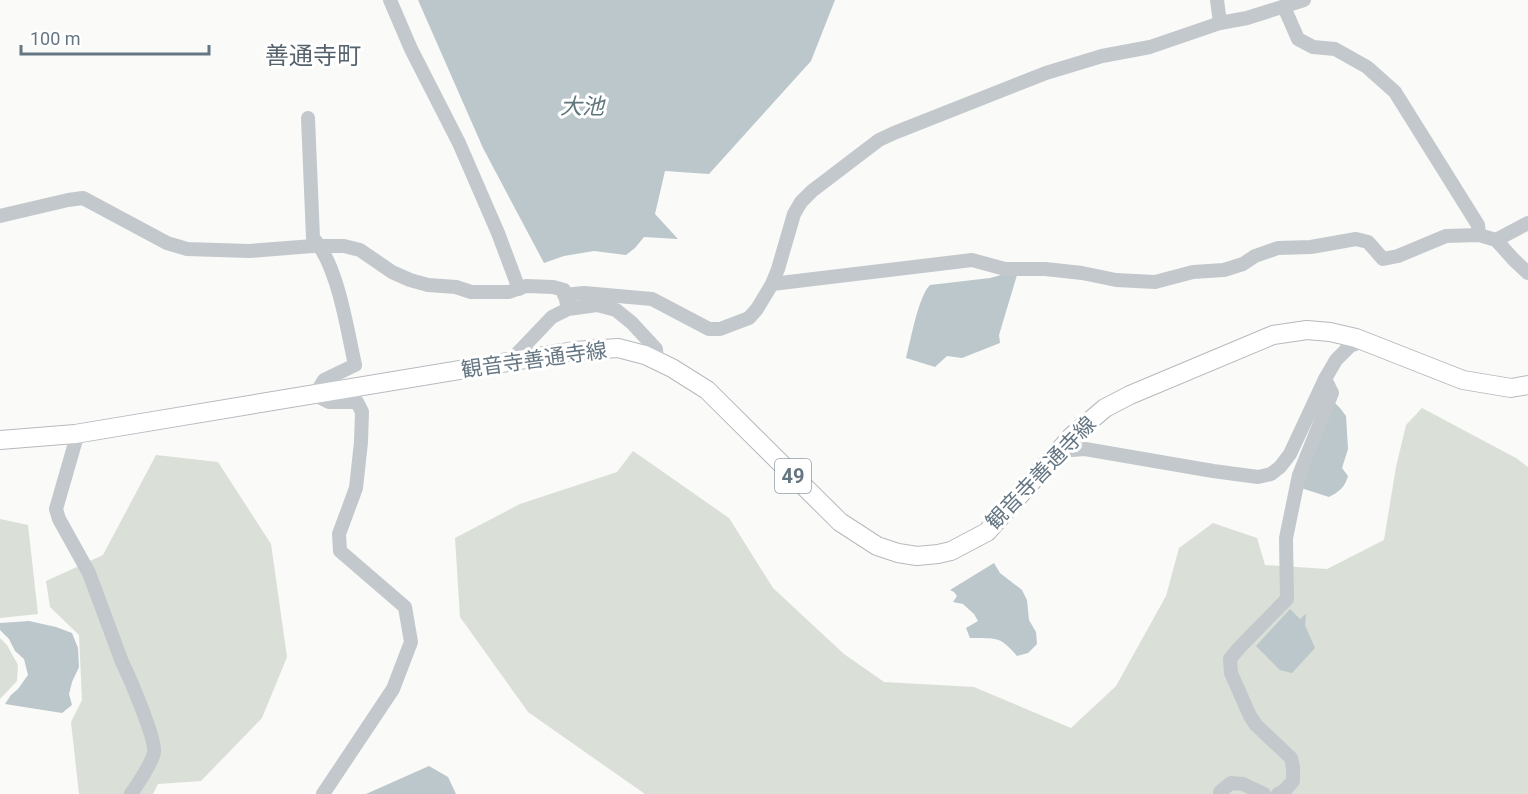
<svg xmlns="http://www.w3.org/2000/svg" width="1528" height="794" viewBox="0 0 1528 794" font-family="Roboto,'Noto Sans JP',sans-serif">
	<style>
		.green { fill: #dadfd7 }
		.water { fill: #bbc7cb }
		.lines { fill: none; stroke-linecap: round; stroke-linejoin: round }
		.major-casing { stroke: #b5babe; stroke-width: 20 }
		.minor { stroke: #c3c8cc; stroke-width: 14 }
		.major { stroke: #fff; stroke-width: 18 }
		.labels { text-anchor: middle; dominant-baseline: central; stroke-width: 6; stroke-linejoin: round; paint-order: stroke }
		.shield { fill: #fff; stroke: #939fa8; stroke-width: 1.5 }
		.shield-label { font-size: 20px; font-weight: bold; fill: #657683 }
		.street-label { font-size: 21px; fill: #657683; stroke: #fff }
		.water-label { font-size: 22px; font-style: italic; fill: #60757c; stroke: #fff }
		.quarter-label { font-size: 24px; fill: #57646e; stroke: #fff }
	</style>
	<rect width="100%" height="100%" fill="#fafaf8"/>
	<g class="green">
		<polygon points="1422,408 1516,458 1528,467 1528,794 645,794 528,712 460,617 455,538 520,504 617,472 633,451 729,518 773,588 844,654 884,682 974,687 1071,728 1116,686 1166,596 1179,548 1213,523 1257,538 1265,565 1327,569 1384,540 1396,467 1406,425"/>
		<polygon points="156,455 218,462 271,544 287,657 262,718 201,781 158,784 153,794 79,794 71,722 82,700 79,635 50,607 46,581 103,555"/>
		<polygon points="0,519 28,525 38,614 0,618"/>
		<polygon points="0,638 7,645 18,665 17,681 0,699"/>
	</g>
	<g class="water">
		<polygon points="418,0 835,0 811,61 709,174 665,171 655,214 678,239 644,237 635,248 626,255 594,251 564,256 544,263 483,148"/>
		<path d="M 1005,274 L 1017,275 L 999,335 L 1000,343 L 962,358 L 947,356 L 935,367 L 906,358 C 911,340 918,297 930,285 L 990,278 Z"/>
		<path d="M 1334,402 L 1340,408 L 1346,416 L 1348,449 L 1342,468 L 1348,476 C 1345,487 1339,492 1329,497 L 1301,488 Z"/>
		<path d="M 994,563 L 1000,573 L 1022,590 L 1027,600 L 1029,620 L 1036,632 L 1037,644 L 1028,653 L 1017,656 C 999,635 997,639 970,638 L 966,628 L 978,621 L 974,614 L 963,604 L 953,602 L 957,596 L 954,592 L 950,590 Z"/>
		<polygon points="1290,609 1300,619 1306,614 1305,625 1315,648 1292,673 1280,670 1256,646"/>
		<polygon points="29,621 56,627 72,633 78,648 79,667 72,682 69,694 72,705 62,713 5,704 11,695 18,689 28,675 24,659 15,651 9,639 0,630 0,623"/>
		<polygon points="429,766 448,777 456,794 366,794"/>
	</g>
	<g class="lines">
		<g class="major-casing">
			<polyline id="major" points="0,440 75,434 574,351 618,348 645,355 672,368 707,390 840,522 877,546 898,553 917,556 938,554 951,551 987,532 1072,436 1105,408 1130,395 1273,335 1307,330 1330,332 1356,338 1463,380 1511,388 1528,385"/>
		</g>
		<g class="minor">
			<polyline points="390,0 411,49 459,143 498,233 519,289"/>
			<polyline points="1217,0 1220,23"/>
			<polyline points="1284,7 1298,39 1313,47 1335,49 1367,67 1395,92 1478,225 1479,235"/>
			<path d="M 308,118 L 313,238 C 338,265 347,329 355,365 L 324,380 L 315,395 L 329,402 L 357,402 L 362,412 L 361,442 L 356,488 L 339,534 L 340,551 L 405,607 L 411,642 L 393,689 L 323,794"/>
			<polyline points="0,216 68,200 83,198 167,243 187,249 249,251 313,246 344,246 360,250 392,272 410,280 428,285 456,287 471,292 509,292 526,286 553,287 564,290 568,309"/>
			<polyline points="1496,240 1528,223"/>
			<polyline points="772,284 972,260 1005,269 1045,269 1082,273 1116,280 1155,282 1193,272 1224,270 1243,264 1255,256 1278,248 1311,247 1356,239 1368,242 1383,259 1398,256 1446,236 1479,235 1496,240 1514,260 1528,273"/>
			<polyline points="564,295 584,293 652,299 709,329 720,329 749,318 757,309 772,284 778,269 794,214 801,202 812,191 854,159 879,140 894,133 1046,73 1102,56 1150,47 1220,23 1247,18 1304,0"/>
			<polyline points="509,362 552,317 568,309 597,305 616,310 632,323 656,349 657,361"/>
			<path d="M 75,434 L 75,443 L 56,509 L 59,519 L 89,573 L 122,662 C 129,676 156,739 154,752 C 153,762 137,785 131,794"/>
			<polyline points="1058,451 1085,449 1213,471 1258,477 1271,474 1280,467 1290,454 1325,379 1336,360 1350,346 1363,341"/>
			<polyline points="1220,794 1220,792 1231,783 1243,784 1264,794"/>
			<polyline points="1278,794 1285,790 1293,781 1293,767 1291,758 1256,725 1250,716 1231,673 1230,659 1239,648 1287,599 1286,538 1299,475 1332,393 1325,379"/>
		</g>
		<use href="#major" class="major"/>
	</g>
	<g class="labels">
		<rect class="shield" x="775" y="459" width="36" height="34" rx="4.5"/>
		<g class="shield-label">
			<text x="793" y="476">49</text>
		</g>
		<g class="street-label">
			<text transform="translate(534 360) rotate(-8)">観音寺善通寺線</text>
			<text transform="translate(1041 473) rotate(-46)">観音寺善通寺線</text>
		</g>
		<g class="water-label">
			<text x="582" y="106">大池</text>
		</g>
		<g class="quarter-label">
			<text x="313" y="56">善通寺町</text>
		</g>
	</g>
	<path d="M21 45v9h188v-9" fill="none" stroke="#657683" stroke-width="3"/>
	<text x="30" y="45" font-size="18" fill="#657683" stroke="#ffffff" stroke-width="4.5" paint-order="stroke">100 m</text>
</svg>
